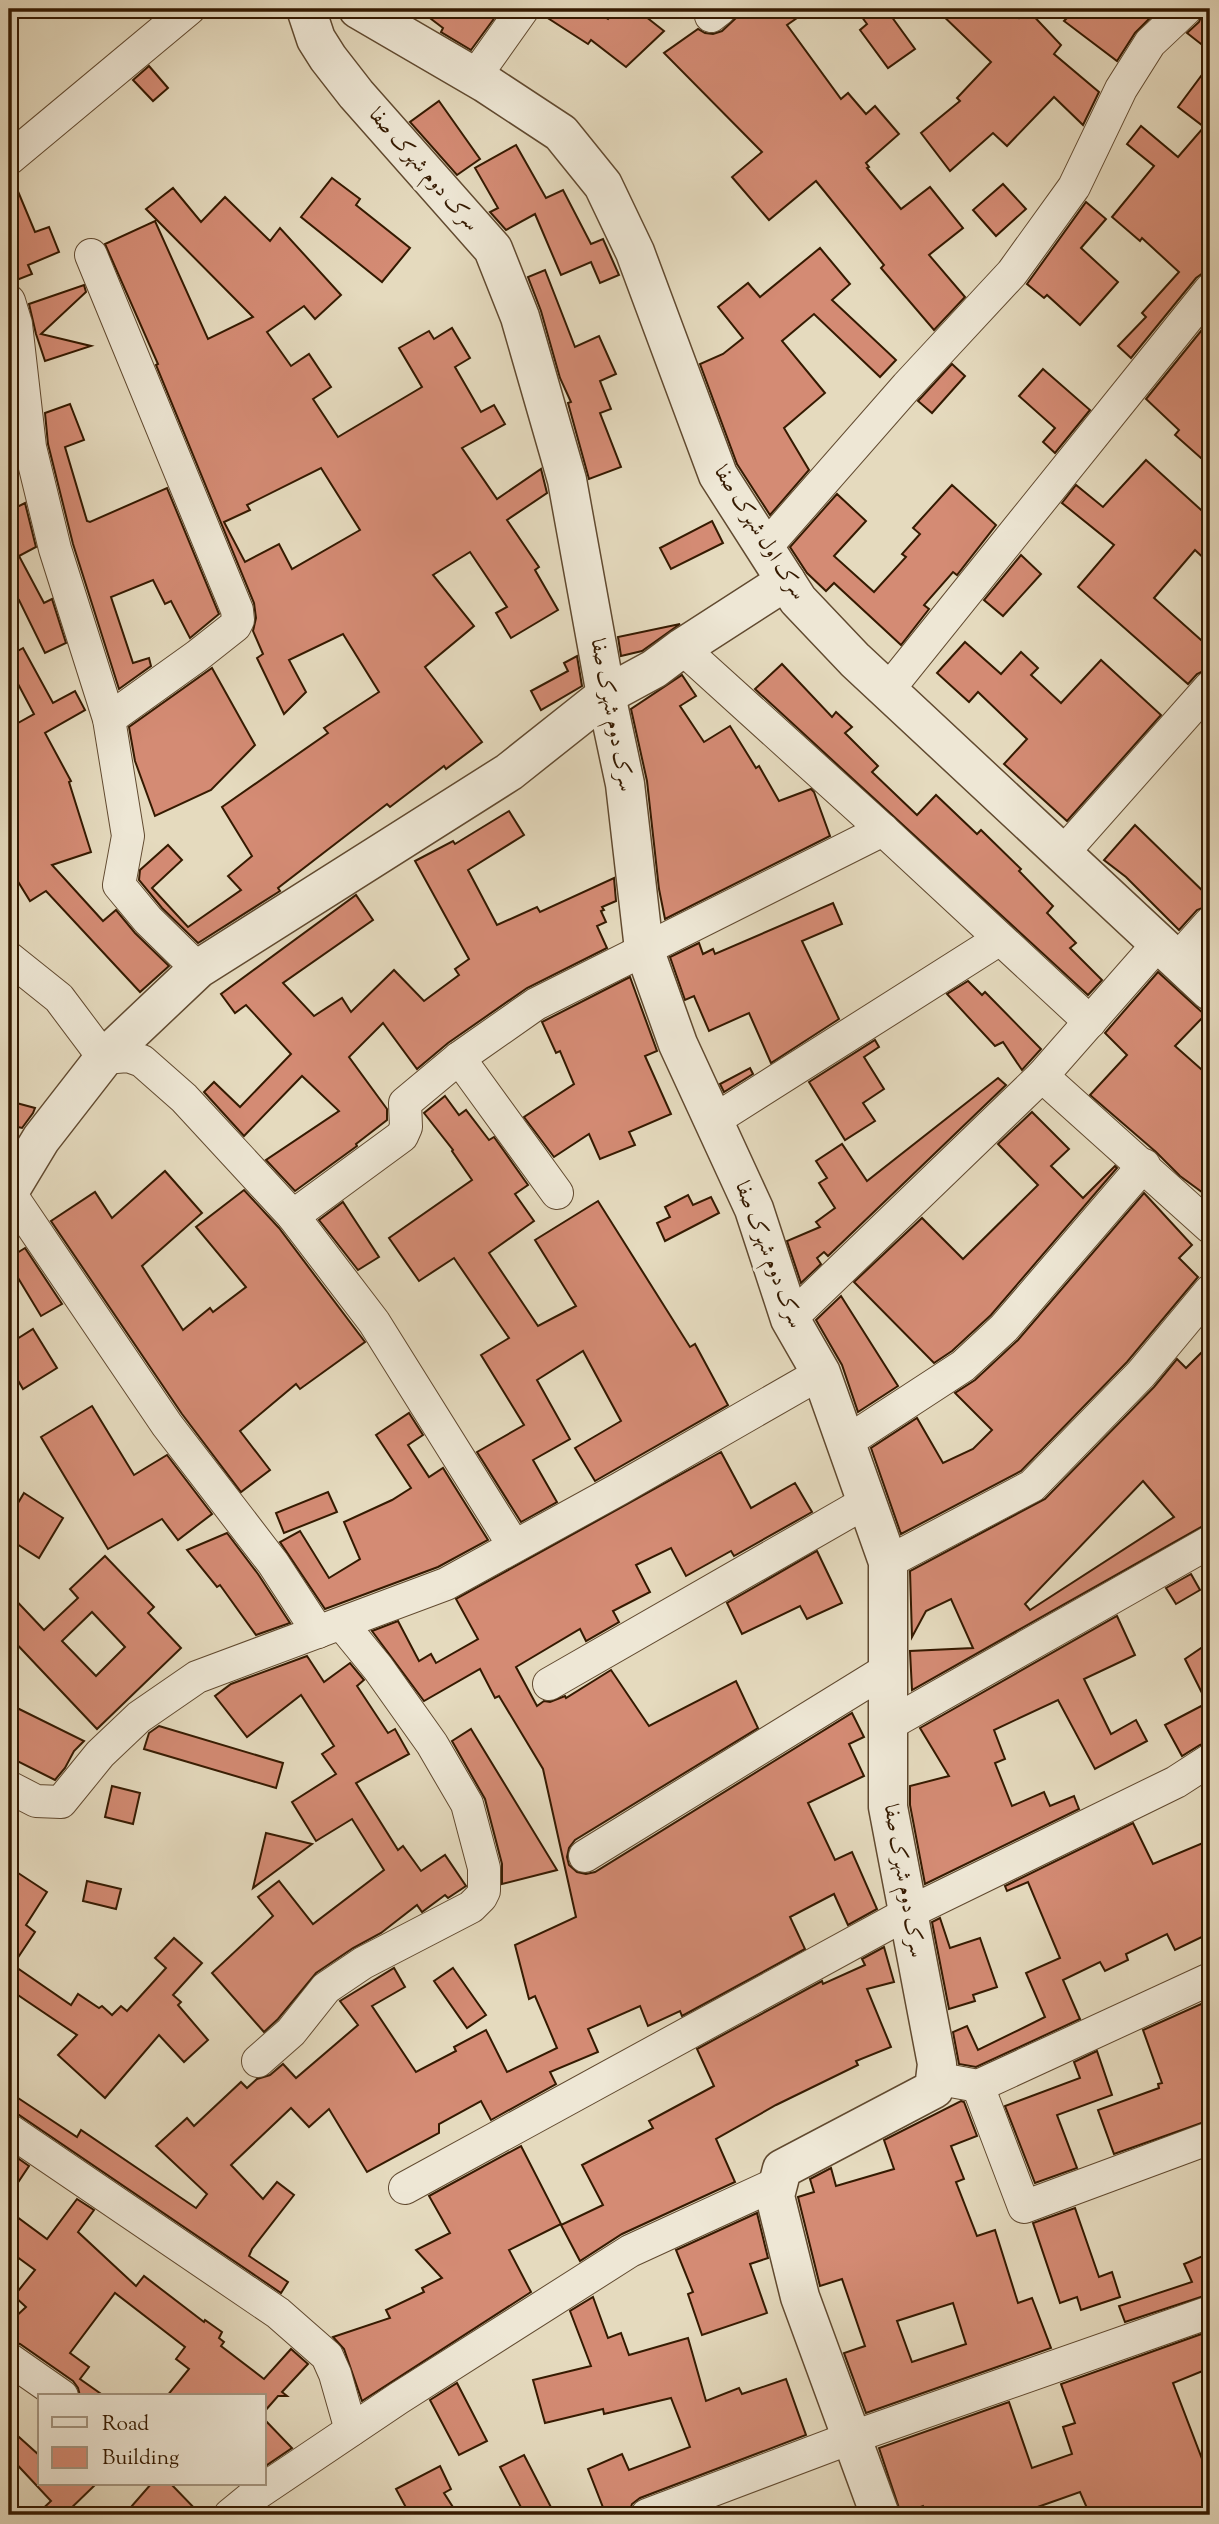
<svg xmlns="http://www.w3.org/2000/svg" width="1219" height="2524" viewBox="0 0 1219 2524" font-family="'Sorts Mill Goudy',Amiri,serif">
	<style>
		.building { fill: #d48b74; stroke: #351a01; stroke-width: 2; fill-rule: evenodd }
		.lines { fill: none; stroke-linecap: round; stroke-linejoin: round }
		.minor-casing { stroke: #614a30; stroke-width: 34 }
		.tertiary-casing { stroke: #614a30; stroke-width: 41 }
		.minor { stroke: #eee7d5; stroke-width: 32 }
		.tertiary { stroke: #eee7d5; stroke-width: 38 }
		.labels { text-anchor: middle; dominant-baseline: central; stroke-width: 7; stroke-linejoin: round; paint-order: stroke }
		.street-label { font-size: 21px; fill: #351a01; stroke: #eee7d5 }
	</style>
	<rect width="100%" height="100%" fill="#e5dabe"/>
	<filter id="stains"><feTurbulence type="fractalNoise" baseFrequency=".00286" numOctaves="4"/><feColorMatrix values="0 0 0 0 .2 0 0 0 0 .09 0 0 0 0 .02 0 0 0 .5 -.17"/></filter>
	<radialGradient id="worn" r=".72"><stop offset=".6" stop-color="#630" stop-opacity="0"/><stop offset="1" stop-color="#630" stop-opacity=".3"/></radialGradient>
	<g class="building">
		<polygon points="418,9 501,9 471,50 441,32 443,28"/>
		<polygon points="541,9 592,9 608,19 616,9 636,9 664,31 626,67 591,40 588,44 540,13"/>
		<polygon points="738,9 810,9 787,25 841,99 848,93 866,114 875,106 899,134 866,163 869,167 867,168 901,209 930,187 963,228 929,255 965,297 934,330 881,268 884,265 816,181 769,220 732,177 762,152 664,53 698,29 705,33 713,34 722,31 737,17"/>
		<polygon points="856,9 886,9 915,49 888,68 860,30 867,24"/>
		<polygon points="936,9 1010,9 1019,18 1027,9 1061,45 1054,54 1099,92 1083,125 1054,97 1007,146 993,133 950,171 921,133 960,101 957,98 991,62"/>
		<polygon points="1076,9 1159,9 1135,33 1117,61 1064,21"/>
		<polygon points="1204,9 1210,9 1210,51 1187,33 1199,22"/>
		<polygon points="1210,64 1210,272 1203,273 1196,278 1131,358 1118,346 1146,317 1142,313 1179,272 1142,238 1140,241 1112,217 1154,166 1127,144 1141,126 1178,157 1204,127 1178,107"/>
		<polygon points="149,66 168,88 153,101 133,80"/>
		<polygon points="439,101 480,159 457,175 410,122"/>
		<polygon points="516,145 546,198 563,190 591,244 603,239 619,275 600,283 591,262 561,275 535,214 506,230 490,212 498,208 475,168"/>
		<polygon points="9,177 12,177 35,232 49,227 59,252 28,265 32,274 9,283"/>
		<polygon points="332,178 360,199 356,205 410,248 382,282 301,217"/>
		<polygon points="1003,184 1026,209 996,236 973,210"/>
		<path d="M 173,188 L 201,222 L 225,197 L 270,241 L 280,228 L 341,295 L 315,319 L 304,306 L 267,332 L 291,366 L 309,354 L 331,387 L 313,399 L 338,437 L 422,387 L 399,348 L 429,331 L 434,339 L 452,328 L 470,358 L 455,367 L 481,412 L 494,405 L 505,424 L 462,448 L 497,499 L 541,469 L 547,493 L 507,520 L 539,567 L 535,570 L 558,610 L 511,638 L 496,613 L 507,607 L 470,552 L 433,575 L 474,626 L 425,667 L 482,742 L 446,769 L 444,766 L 390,807 L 387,804 L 278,888 L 280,891 L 198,943 L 162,908 L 139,880 L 140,870 L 168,845 L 182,860 L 152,888 L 188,927 L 241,890 L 228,876 L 252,856 L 222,807 L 328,733 L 324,728 L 379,692 L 343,634 L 289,660 L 306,692 L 284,714 L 257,658 L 263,654 L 253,631 L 256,618 L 254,603 L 156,365 L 158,364 L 105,244 L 155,221 L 208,339 L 253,317 L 146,209 ZM 321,468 L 360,530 L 292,569 L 279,544 L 245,562 L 224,522 L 250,510 L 247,505 Z"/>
		<polygon points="1086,202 1106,219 1081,248 1118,282 1080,325 1047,295 1044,298 1027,284"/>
		<polygon points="820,248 850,284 832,300 896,360 880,377 814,314 782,341 825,393 784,428 809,470 770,515 737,464 700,364 723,354 743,338 718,307 748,283 760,297"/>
		<polygon points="545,270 575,347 599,336 616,374 600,381 611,409 600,413 621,467 589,479 568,403 571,402 560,378 541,311 528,277"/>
		<polygon points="84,285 86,292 41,334 91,346 45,361 36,334 29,304"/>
		<polygon points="1205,326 1210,331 1210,466 1175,435 1179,430 1146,399"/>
		<polygon points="952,364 965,376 932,413 918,401"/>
		<polygon points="1043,369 1090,410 1055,453 1043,442 1055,428 1019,396"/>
		<polygon points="70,404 84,440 65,447 87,521 90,522 167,488 219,614 190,638 171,601 165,604 153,580 111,597 133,663 149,658 151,666 119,689 73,544 48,444 45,413"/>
		<polygon points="1146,460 1210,518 1210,564 1195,550 1154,598 1210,648 1210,668 1197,674 1188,684 1078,587 1114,545 1062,503 1076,485 1103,507"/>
		<polygon points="952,485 996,525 957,575 953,572 924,605 929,609 901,645 834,583 826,591 807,573 790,547 837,494 866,521 834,556 874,592 906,557 902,554 920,534 913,528"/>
		<polygon points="25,503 36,547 19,556 44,603 52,599 66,643 45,653 19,600 9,605 9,511"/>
		<polygon points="712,521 723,543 671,569 660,548"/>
		<polygon points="1021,555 1041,574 1003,616 984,600"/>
		<polygon points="680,624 642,651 621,656 618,637"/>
		<polygon points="965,642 1001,674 1021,652 1038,668 1031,675 1061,703 1101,660 1161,715 1067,821 1004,764 1027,739 978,692 969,702 937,673"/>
		<polygon points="23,648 53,703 75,691 85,710 45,733 71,781 69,782 91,852 52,865 103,921 116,910 135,933 169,966 140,992 46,891 30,901 9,867 9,728 34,714 9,667 9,656"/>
		<polygon points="577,656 582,686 541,710 531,691 568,671 564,663"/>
		<polygon points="782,664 832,717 836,712 852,727 845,733 878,766 872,772 917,815 936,795 977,834 981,830 1021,869 1019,871 1053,906 1047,913 1076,943 1070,948 1102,980 1088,995 755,689"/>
		<polygon points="212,668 255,745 211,790 155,816 135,761 129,727"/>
		<polygon points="682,675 696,696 680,706 704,742 730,726 756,768 759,766 779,801 811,789 814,792 830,836 665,919 659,889 647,781 631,709"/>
		<polygon points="509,811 524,835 468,870 497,925 537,907 540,912 614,878 616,901 602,907 604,910 601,911 606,922 597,926 607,948 527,988 448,1043 417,1069 383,1023 349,1057 387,1109 387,1120 356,1144 357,1146 295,1191 266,1160 339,1111 302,1076 244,1136 204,1092 214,1082 240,1107 291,1054 246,1005 235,1013 221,994 356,895 373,920 283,983 314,1016 342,998 351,1012 394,970 424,1001 459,975 455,969 469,959 415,861 453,841 455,844"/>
		<polygon points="1135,825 1210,898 1210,905 1197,910 1179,930 1126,877 1104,860"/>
		<polygon points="833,903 842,924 802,941 839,1019 771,1063 749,1013 709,1031 694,996 685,1000 670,957 699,943 703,954 713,949 715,954"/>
		<polygon points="1158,972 1205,1015 1175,1046 1210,1077 1210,1198 1180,1176 1156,1152 1090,1095 1127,1055 1105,1033"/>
		<polygon points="630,977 657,1051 645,1056 671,1114 629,1132 635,1145 600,1159 589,1134 554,1157 524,1117 574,1084 560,1051 556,1053 542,1022"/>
		<polygon points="968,981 982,995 985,992 1041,1049 1022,1070 1003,1042 995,1046 947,994"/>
		<polygon points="875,1040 879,1047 864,1057 884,1089 863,1103 875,1121 845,1140 809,1082"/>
		<polygon points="750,1068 753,1074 724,1092 720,1084"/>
		<polygon points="998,1078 1006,1085 828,1256 824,1252 817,1258 821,1264 801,1283 787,1241 820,1227 816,1222 835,1208 819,1183 827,1178 816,1161 842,1144 867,1181"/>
		<polygon points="445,1096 459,1115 466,1110 489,1140 494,1137 528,1185 515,1194 534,1221 489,1253 538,1326 576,1306 535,1240 598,1201 690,1347 695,1344 728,1405 595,1481 575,1448 621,1421 583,1351 537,1380 570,1439 533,1460 557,1502 521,1522 477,1452 524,1425 481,1355 509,1338 454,1258 419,1281 389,1238 472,1180 452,1151 453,1150 424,1113"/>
		<polygon points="9,1101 35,1108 33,1113 22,1128 9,1125"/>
		<polygon points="1032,1112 1069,1149 1051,1166 1083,1198 1115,1166 1117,1168 991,1315 952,1351 934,1363 854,1282 922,1218 963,1259 1038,1185 998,1144"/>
		<polygon points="165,1171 202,1213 142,1266 183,1330 210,1308 213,1312 246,1287 196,1227 244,1190 279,1228 365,1342 300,1389 296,1384 240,1431 270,1470 241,1492 182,1414 51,1221 95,1192 112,1218"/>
		<polygon points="1144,1193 1192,1245 1179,1258 1198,1277 1127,1362 1021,1471 901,1534 871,1448 917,1418 943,1463 973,1449 992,1430 955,1393 975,1380 1018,1340"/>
		<polygon points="688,1195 693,1205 711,1197 719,1213 665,1241 657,1223 670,1217 665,1207"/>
		<polygon points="343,1202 379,1257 358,1270 319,1220"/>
		<polygon points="25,1248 62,1304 41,1316 9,1263 9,1258"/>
		<polygon points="841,1296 898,1386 858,1412 842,1365 816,1320"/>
		<polygon points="33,1329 57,1368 23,1389 9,1365 9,1344"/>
		<path d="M 1210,1344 L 1210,1522 L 912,1690 L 910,1651 L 973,1648 L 951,1599 L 926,1611 L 912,1637 L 910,1571 L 1045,1499 L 1154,1387 L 1177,1359 L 1186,1368 ZM 1143,1481 L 1174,1517 L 1030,1610 L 1025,1604 Z"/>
		<polygon points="92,1406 134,1475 167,1455 212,1514 178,1540 162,1519 108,1549 41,1437"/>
		<polygon points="409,1413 423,1435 408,1445 429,1477 443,1468 488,1540 438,1567 325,1609 280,1542 300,1531 329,1578 360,1559 344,1522 392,1500 411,1488 376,1435"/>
		<polygon points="721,1452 751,1508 795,1483 812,1512 734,1556 731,1551 686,1576 671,1548 636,1565 650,1592 613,1611 619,1622 586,1641 580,1629 516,1667 537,1706 544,1701 550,1702 565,1696 566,1698 611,1670 649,1726 736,1681 758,1728 575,1840 569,1848 567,1857 569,1865 577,1872 586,1874 595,1872 852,1713 864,1737 849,1744 864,1776 808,1803 835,1860 852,1852 877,1909 848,1925 834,1894 790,1917 805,1949 682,2016 680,2011 648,2026 640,2006 588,2029 598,2052 550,2072 556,2084 491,2120 481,2101 439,2124 439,2133 367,2172 329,2109 309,2127 291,2108 231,2165 263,2199 277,2182 294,2195 252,2249 249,2256 288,2282 281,2293 19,2115 9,2112 9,2092 77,2137 81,2130 196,2208 207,2194 156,2146 187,2118 194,2126 241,2082 247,2088 257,2079 270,2075 283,2064 296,2078 358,2025 340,2001 394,1968 405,1987 372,2006 416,2072 456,2051 454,2047 486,2030 507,2072 557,2048 535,1996 529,1999 515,1945 576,1917 543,1769 499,1696 495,1698 480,1669 424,1701 372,1631 398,1621 419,1661 431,1654 436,1663 478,1639 456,1599"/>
		<polygon points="328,1492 337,1512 284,1533 276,1513"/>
		<polygon points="24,1493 63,1518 39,1558 9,1539 9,1518"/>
		<polygon points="227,1533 258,1574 290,1623 256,1635 220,1585 217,1587 187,1550"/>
		<polygon points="817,1551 842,1603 807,1619 800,1606 742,1634 727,1603"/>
		<path d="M 105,1556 L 154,1607 L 148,1613 L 181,1648 L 97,1729 L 9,1636 L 9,1593 L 44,1630 L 78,1598 L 70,1589 ZM 92,1612 L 125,1647 L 96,1676 L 62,1641 Z"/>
		<polygon points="1191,1574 1200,1590 1176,1604 1166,1588"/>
		<polygon points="1117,1616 1135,1655 1084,1679 1111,1734 1136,1720 1147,1741 1095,1769 1058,1700 994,1730 1005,1759 995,1763 1012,1806 1044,1792 1050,1806 1074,1796 1079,1809 925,1884 910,1805 910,1786 949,1776 920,1728"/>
		<polygon points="1210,1642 1210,1742 1200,1745 1182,1756 1165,1725 1207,1703 1185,1659"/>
		<polygon points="307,1656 324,1682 350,1663 364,1680 357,1686 388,1733 395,1729 409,1754 356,1783 398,1850 403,1846 421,1871 445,1855 466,1886 448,1898 445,1895 422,1912 417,1905 381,1933 353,1948 316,1973 278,2019 264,2032 212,1973 273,1916 258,1897 279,1881 313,1924 384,1870 352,1819 316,1841 292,1802 336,1774 322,1754 334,1746 301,1695 247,1737 215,1696 231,1684"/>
		<polygon points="9,1704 84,1741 74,1751 65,1768 55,1780 9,1757"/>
		<polygon points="159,1726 283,1763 276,1788 144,1749 149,1733"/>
		<polygon points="471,1729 557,1870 502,1884 502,1864 485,1799 452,1741"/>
		<polygon points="112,1786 140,1793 133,1824 105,1817"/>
		<polygon points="1133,1823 1153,1864 1210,1840 1210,1933 1175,1950 1167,1934 1126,1954 1128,1960 1105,1971 1100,1962 1063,1980 1080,2019 976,2067 959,2064 953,2032 967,2026 978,2050 1045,2017 1026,1973 1060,1958 1028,1882 1007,1891 1005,1886"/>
		<polygon points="266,1833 312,1844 253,1888"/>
		<polygon points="9,1867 47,1892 26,1925 35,1932 13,1965 71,2005 78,1994 99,2008 102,2006 112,2015 121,2006 127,2011 166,1968 155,1958 174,1938 202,1963 173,1995 181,2002 178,2005 208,2040 184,2062 159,2035 105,2098 58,2055 77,2035 9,1989"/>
		<polygon points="87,1881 121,1889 116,1909 83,1901"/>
		<polygon points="940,1918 950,1948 980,1938 997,1987 973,1995 975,2001 949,2009 932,1922"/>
		<polygon points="884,1947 894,1982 867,1989 891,2047 856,2061 858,2065 776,2105 716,2139 735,2182 622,2234 580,2261 561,2225 603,2205 582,2165 653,2128 649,2121 714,2086 697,2049 822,1981 823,1984 865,1965 862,1959"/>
		<polygon points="453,1968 486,2015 467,2028 434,1981"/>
		<polygon points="1210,2000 1210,2120 1114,2154 1098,2110 1159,2088 1158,2084 1162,2083 1143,2030"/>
		<polygon points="1097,2051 1112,2095 1057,2115 1077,2168 1035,2183 1005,2106 1080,2078 1074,2062"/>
		<path d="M 961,2101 L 964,2102 L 977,2136 L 951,2146 L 964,2179 L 956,2182 L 977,2236 L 995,2230 L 1018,2303 L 1032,2298 L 1051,2348 L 866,2413 L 844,2353 L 865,2346 L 842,2279 L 820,2286 L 798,2197 L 814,2192 L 810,2179 L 831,2168 L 836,2186 L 894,2169 L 884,2140 ZM 953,2303 L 966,2344 L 912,2362 L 897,2321 Z"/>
		<polygon points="521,2146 561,2224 509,2250 531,2292 362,2401 344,2349 333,2337 390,2318 386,2310 424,2292 422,2288 442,2278 416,2250 450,2233 429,2196"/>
		<polygon points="9,2152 29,2166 9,2196"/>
		<polygon points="77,2199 94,2210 78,2232 136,2286 144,2276 204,2322 205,2320 222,2332 219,2338 224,2342 221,2346 264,2379 291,2349 308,2364 282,2392 287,2396 278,2396 264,2412 264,2396 167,2396 189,2369 176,2359 185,2347 115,2293 70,2353 89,2367 80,2379 104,2396 80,2396 78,2388 73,2381 20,2344 9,2341 9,2323 26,2307 14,2296 35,2270 9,2251 9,2211 47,2239"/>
		<polygon points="1075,2208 1099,2277 1112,2272 1120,2297 1081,2310 1077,2297 1060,2303 1033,2223"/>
		<polygon points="757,2213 768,2258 750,2264 767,2313 702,2335 688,2294 693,2292 676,2250"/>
		<polygon points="1210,2253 1210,2294 1125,2322 1119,2306 1192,2282 1184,2264"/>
		<polygon points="593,2297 608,2338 621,2333 629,2355 688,2338 706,2401 739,2388 742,2394 786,2379 806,2435 640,2498 632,2504 629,2513 623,2515 606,2515 588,2469 622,2454 629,2470 690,2447 671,2398 604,2414 603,2409 545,2423 533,2380 591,2366 570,2311"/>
		<polygon points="1210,2331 1210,2368 1173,2383 1204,2464 1210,2462 1210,2515 1090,2515 1080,2492 1015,2515 926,2515 923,2506 901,2514 879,2448 1009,2402 1032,2468 1072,2454 1063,2427 1075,2423 1061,2384"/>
		<polygon points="457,2383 487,2441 459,2455 430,2400"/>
		<polygon points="264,2419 292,2448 264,2467"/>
		<polygon points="9,2428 40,2456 40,2484 96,2484 64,2515 36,2515 51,2501 9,2456"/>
		<polygon points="524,2455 555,2515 525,2515 500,2467"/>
		<polygon points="440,2466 451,2489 444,2493 458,2515 410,2515 396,2489"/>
		<polygon points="151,2484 171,2484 201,2515 124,2515"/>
	</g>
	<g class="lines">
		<g class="minor-casing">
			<g id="minor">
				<polyline points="711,16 720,9"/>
				<polyline points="474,78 523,9"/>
				<polyline points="9,159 189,9"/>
				<polyline points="91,255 237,610 238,620 235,626 197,656 109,719"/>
				<polyline points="9,301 16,324 30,447 55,549 109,719 128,836 119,885 148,920 198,969"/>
				<polyline points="765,548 907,386 1012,273 1074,187 1121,89 1150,43 1186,9"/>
				<polyline points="682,648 883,830 1090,1022"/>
				<polyline points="888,690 1210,290"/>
				<polyline points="1063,853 1210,687"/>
				<polyline points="9,958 59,998 104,1058 128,1056 142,1061 184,1098 293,1216 374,1322 514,1546"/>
				<polyline points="1176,961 1210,923"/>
				<polyline points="459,1058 557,1193"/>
				<polyline points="1042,1076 1210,1227"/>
				<polyline points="713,1121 1000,939"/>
				<polyline points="9,1192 167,1425 273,1563 318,1632"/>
				<polyline points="293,1216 402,1136 406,1127 405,1103 459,1058 536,1004 883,830"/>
				<polyline points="790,1319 1042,1076 1158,944"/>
				<polyline points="845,1443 963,1366 1004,1328 1144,1165"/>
				<polyline points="888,1562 1032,1486 1141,1374 1210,1291"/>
				<polyline points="549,1684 868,1501"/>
				<polyline points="888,1725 1210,1542"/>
				<polyline points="9,1787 36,1801 61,1802 100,1754 139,1717 197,1677 446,1584 619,1489 821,1373"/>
				<polyline points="585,1856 888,1669"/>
				<polyline points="258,2061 291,2032 326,1988 363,1963 471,1907 481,1897 484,1891 484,1868 467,1804 432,1744 378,1668 342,1624"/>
				<polyline points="935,2078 978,2086 1210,1979"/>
				<polyline points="978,2086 1024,2207 1210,2138"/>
				<polyline points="9,2130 278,2313 327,2356 335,2374 351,2430"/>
				<polyline points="405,2188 908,1913 1176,1782 1210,1760"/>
				<polyline points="9,2359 62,2396"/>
				<polyline points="230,2515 252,2497 399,2398 630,2251 778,2183"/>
				<polyline points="647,2515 853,2437 1210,2312"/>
			</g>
		</g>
		<g class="tertiary-casing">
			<g id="tertiary">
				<polyline points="306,9 316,39 328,58 356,94 493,249 520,317 567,480 606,695 625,784 644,949 678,1044 754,1209 790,1319 821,1373 888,1562 888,1807 937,2064 934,2089 782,2169 775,2196 800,2297 880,2515"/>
				<polyline points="358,9 485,83 561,133 603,185 635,252 718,475 798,600 855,660 1210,991"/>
				<polyline points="9,1192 41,1139 104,1058 198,969 509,772 606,695 654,669 682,648 786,581"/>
			</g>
		</g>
		<use href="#minor" class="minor"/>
		<use href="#tertiary" class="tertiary"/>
	</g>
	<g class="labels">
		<g class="street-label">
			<text transform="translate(423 170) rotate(49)">سرک دوم شهرک صفا</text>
			<text transform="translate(759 533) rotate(58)">سرک اول شهرک صفا</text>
			<text transform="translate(611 715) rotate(79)">سرک دوم شهرک صفا</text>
			<text transform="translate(768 1255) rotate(69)">سرک دوم شهرک صفا</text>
			<text transform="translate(903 1881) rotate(80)">سرک دوم شهرک صفا</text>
		</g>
	</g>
	<rect width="1219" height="2524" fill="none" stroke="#e5dabe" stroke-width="35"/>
	<rect x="10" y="10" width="1198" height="2503" fill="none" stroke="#351a01" stroke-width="3.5"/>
	<rect x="18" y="18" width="1184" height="2489" fill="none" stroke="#351a01" stroke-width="2"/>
	<rect x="38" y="2394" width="228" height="91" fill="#eee7d5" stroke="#a49580" stroke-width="2"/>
	<rect x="52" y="2417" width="35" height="10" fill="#eee7d5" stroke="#a49580" stroke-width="2"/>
	<text x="102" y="2430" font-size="21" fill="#351a01">Road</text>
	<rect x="52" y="2447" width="35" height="21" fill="#d48b74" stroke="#a49580" stroke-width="2"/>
	<text x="102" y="2464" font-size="21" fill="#351a01">Building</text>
	<rect width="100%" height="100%" filter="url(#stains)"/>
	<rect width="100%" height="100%" fill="url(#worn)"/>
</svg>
